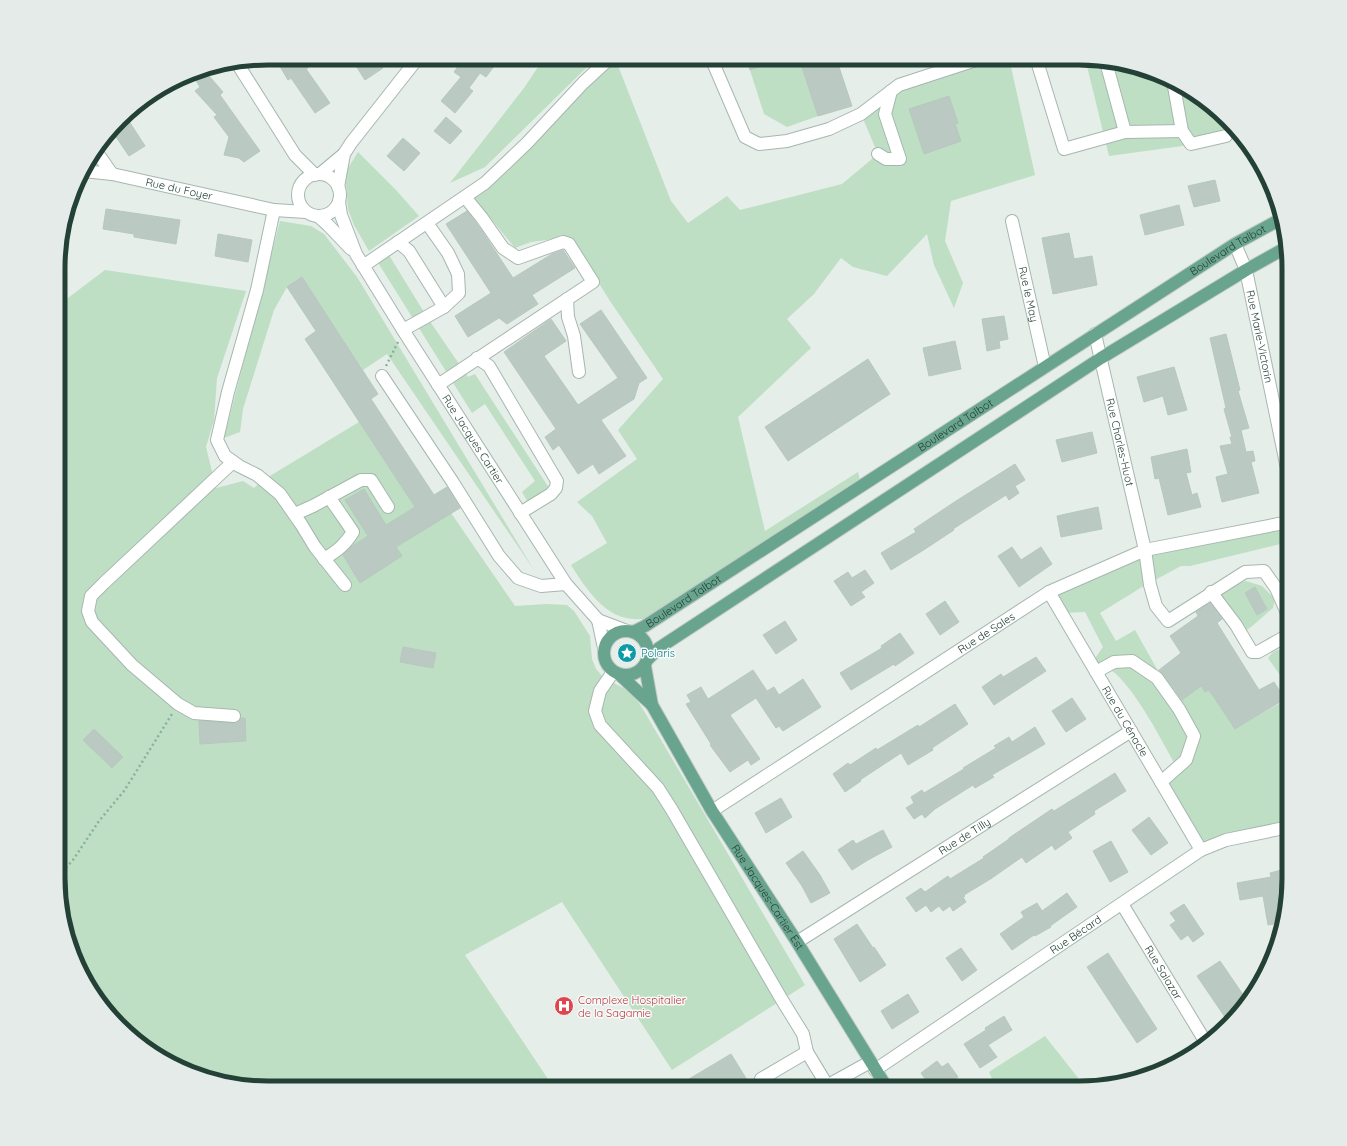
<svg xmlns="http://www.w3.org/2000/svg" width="1347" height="1146" viewBox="0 0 1347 1146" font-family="Quicksand,sans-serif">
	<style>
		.green { fill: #bedfc3; fill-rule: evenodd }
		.building { fill: #bac9c2; stroke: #b7c8bf }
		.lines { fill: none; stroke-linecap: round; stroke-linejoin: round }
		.minor-casing { stroke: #a7b7b0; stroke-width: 14 }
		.major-casing { stroke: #c1cac7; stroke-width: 14 }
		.path { stroke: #85b29f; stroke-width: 2.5; stroke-dasharray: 2 3; stroke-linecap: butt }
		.minor { stroke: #fff; stroke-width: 12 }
		.major { stroke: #69a48f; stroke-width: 12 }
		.labels { text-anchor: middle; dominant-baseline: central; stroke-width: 3; stroke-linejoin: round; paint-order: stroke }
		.street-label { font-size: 11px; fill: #234136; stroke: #f6faf8 }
		.culture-label { font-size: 11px; fill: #0d838f; stroke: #f6faf8; text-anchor: start }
		.health-label { font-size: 11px; fill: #be3a42; stroke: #f6faf8; text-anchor: start }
		.rim { fill: none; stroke: #234136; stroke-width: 5 }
	</style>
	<rect width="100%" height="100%" fill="#e5eee9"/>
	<g class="green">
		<polygon points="544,58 598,58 583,71 485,167 450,183 524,88"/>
		<path d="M 615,58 L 671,201 L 688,223 L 727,196 L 740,210 L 842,184 L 878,154 L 861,114 L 899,85 L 982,58 L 1009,58 L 1035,175 L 951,201 L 945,241 L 963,283 L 954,308 L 934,265 L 927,234 L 887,276 L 853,267 L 841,258 L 814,294 L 787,319 L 811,348 L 738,417 L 765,531 L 858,472 L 860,481 L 662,612 C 657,614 652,616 647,618 C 610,626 588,592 571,565 L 607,543 L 592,516 L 577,502 L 637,459 L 618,430 L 663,379 L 610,301 L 570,237 L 531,242 L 515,248 L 473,197 Z"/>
		<polygon points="787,58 799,58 818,116 787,127 764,114 750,70"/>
		<polygon points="1085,58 1092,58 1172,80 1228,120 1241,138 1109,156"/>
		<polygon points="358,152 396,190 419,216 369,251 354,225 348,209 346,183 347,170"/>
		<polygon points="280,221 311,226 324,234 357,277 534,570 387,354 363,370 302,277 287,287 274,310 243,409 240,432 224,438"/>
		<polygon points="387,252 427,317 468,377 475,374 551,491 530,506 522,492 535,481 485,404 472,413 377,261"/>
		<path d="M 105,270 L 246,291 L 217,378 L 214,420 L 206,447 L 216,488 L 243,481 L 254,488 L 260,482 L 359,422 L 415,507 L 342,553 L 360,582 L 402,556 L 396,547 L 451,513 L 515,606 L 546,604 L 567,605 L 574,611 L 590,636 L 592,659 L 596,669 L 603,677 L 623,688 L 634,695 L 644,711 L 805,985 L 672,1070 L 562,902 L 465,955 L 554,1088 L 268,1088 L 188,1072 L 119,1026 L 74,958 L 58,892 L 60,304 ZM 403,647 L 436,653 L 433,668 L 401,662 Z"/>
		<path d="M 1289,522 L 1289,542 L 1190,566 L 1181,566 L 1142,587 L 1100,613 L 1116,641 L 1135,630 L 1158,671 L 1178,702 L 1201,686 L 1205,692 L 1209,690 L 1235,729 L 1289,698 L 1289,827 L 1201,850 L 1161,782 L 1177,768 C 1163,743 1131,679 1106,667 C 1102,665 1096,664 1091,664 L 1103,647 L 1085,612 L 1062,613 L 1049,592 L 1145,550 Z"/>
		<polygon points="1246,581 1262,586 1275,599 1273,608 1251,627 1245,631 1234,614 1223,619 1211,600 1221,590"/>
		<polygon points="1282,648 1289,660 1289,688 1268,658 1273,652"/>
		<polygon points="1045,1036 1086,1088 996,1088 989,1072"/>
	</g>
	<g class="building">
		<polygon points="286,58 302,58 308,68 306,69 330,103 315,113 291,78 288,80 278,63"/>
		<polygon points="351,58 376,58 383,68 365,80"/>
		<polygon points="464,58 500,58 486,77 480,73 469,88 473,91 455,113 441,101 461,77 454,72"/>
		<polygon points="747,58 780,58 781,60 750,70"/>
		<polygon points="799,58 836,58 852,106 818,116"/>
		<polygon points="200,69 203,69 223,92 220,95 260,151 244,162 239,158 224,155 229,137 214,117 217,115 195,91 200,87 192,74"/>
		<polygon points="949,96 958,123 955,124 961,141 924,154 909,109"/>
		<polygon points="125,115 145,146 129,156 112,131"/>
		<polygon points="446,117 462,131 450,144 434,131"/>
		<polygon points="403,138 420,153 404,171 387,156"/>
		<polygon points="1215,180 1220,201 1194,207 1188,186"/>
		<polygon points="1179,205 1184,225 1145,235 1140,215"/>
		<polygon points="106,209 180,220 176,244 134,237 134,234 103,229"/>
		<polygon points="467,211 482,231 513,278 552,254 563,250 575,268 532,295 538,304 507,324 499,318 468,337 455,316 491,293 446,224"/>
		<polygon points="1069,233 1074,259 1092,256 1097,285 1053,294 1042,238"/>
		<polygon points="218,234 252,240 248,262 215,256"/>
		<polygon points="302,277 378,394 371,399 434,495 447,487 460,508 396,547 402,556 360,583 343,555 351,547 368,536 345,500 364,489 386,525 415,507 305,339 316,331 287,287"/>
		<polygon points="601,310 647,378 639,383 634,399 601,420 626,456 599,474 593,464 578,474 559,445 553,450 545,437 556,429 504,352 551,319 566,341 544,356 578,405 618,378 580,324"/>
		<polygon points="1004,316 1008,339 999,341 1000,348 987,351 982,319"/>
		<polygon points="1226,334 1240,390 1238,391 1249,428 1241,430 1246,452 1253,451 1255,461 1251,462 1259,493 1222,502 1216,477 1228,474 1220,446 1232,444 1230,437 1232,437 1224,409 1226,408 1210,338"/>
		<polygon points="955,341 961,369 929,376 923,348"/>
		<polygon points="868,359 890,394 788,461 765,427"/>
		<polygon points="1174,367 1187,410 1168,415 1163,396 1144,402 1137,377"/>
		<polygon points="1092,432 1097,453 1062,462 1056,440"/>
		<polygon points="1187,449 1191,472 1186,473 1192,495 1197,493 1201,507 1168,515 1159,478 1155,479 1151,457"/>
		<polygon points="1015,464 1025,480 1015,486 1019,493 1009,500 1006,495 953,529 954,530 922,551 891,570 881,553 916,532 914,529 956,501"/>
		<polygon points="1098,507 1102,529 1061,537 1057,516"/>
		<polygon points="1012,547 1021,560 1041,547 1052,564 1019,587 998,556"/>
		<polygon points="865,570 874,583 861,592 865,597 851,606 834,581 848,572 852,578"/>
		<polygon points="1255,587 1267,609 1257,615 1245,593"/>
		<polygon points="945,601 959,622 940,635 926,614"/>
		<polygon points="1210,603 1222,619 1217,623 1259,690 1274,682 1285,699 1235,729 1209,690 1205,692 1201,686 1182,700 1163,674 1159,670 1181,653 1170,636 1198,616 1196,612"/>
		<polygon points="785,621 797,640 776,654 763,635"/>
		<polygon points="900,633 914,653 895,666 894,664 851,690 840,673 882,648 881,646"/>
		<polygon points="403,647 436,653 433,668 400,662"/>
		<polygon points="1036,657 1046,671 994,705 982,687 1001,674 1003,677"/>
		<polygon points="753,670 767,691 774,687 779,695 803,679 821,707 783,731 779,726 776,728 756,698 730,715 760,759 751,765 748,760 730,772 710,745 711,744 686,704 691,702 687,695 701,687 708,699"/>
		<polygon points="1072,698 1086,719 1066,732 1052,711"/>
		<polygon points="955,704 968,724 932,748 933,750 908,765 901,753 860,780 861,781 845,792 833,774 848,763 850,765 876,748 877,750 918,725 919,727"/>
		<polygon points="241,718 245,718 246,741 200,744 199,721 234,723 238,723"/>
		<polygon points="1035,727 1045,744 992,775 994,777 975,788 973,785 935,809 925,818 922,814 914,819 906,808 914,803 911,797 922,790 924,793 964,769 963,768 996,748 994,746 1009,737 1012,742"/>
		<polygon points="94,729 123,757 112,768 83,740"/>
		<polygon points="1115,773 1126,791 1094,811 1095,814 1068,832 1072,838 1055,850 1052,845 1026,863 1022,857 992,878 964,895 965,896 963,897 966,902 953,911 950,906 943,911 939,906 931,912 926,905 916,912 906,898 921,888 925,892 948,876 950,879 984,858 983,857 1009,839 1009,838 1052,809 1054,811"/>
		<polygon points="781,798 792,817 766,833 755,813"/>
		<polygon points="1149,817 1168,843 1151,855 1132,830"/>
		<polygon points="883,830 892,847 868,860 852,870 838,850 853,840 856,844"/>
		<polygon points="1111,841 1128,872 1110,882 1093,851"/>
		<polygon points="803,851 820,875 830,893 811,903 802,886 786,863"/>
		<polygon points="1289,868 1289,878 1286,893 1281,894 1283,908 1280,923 1268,925 1263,896 1240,900 1237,883 1271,877 1270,873"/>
		<polygon points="1067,893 1077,907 1050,926 1051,927 1035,936 1034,935 1012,950 1000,934 1024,917 1021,912 1037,903 1042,911"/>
		<polygon points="1184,904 1204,934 1193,942 1188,935 1181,940 1170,925 1176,921 1170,913"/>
		<polygon points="857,924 873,948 874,947 886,965 860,982 834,939"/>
		<polygon points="961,948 977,970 962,981 946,958"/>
		<polygon points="1108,953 1157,1029 1137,1043 1087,967"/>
		<polygon points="1220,961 1246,999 1229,1023 1197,976"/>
		<polygon points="908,994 919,1012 892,1029 881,1011"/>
		<polygon points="1004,1016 1012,1030 988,1045 997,1057 980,1068 964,1044 986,1030 985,1028"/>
		<polygon points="731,1054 752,1088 674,1088"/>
		<polygon points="937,1061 942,1067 948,1063 958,1077 944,1088 932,1088 921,1073"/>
	</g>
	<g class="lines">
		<g class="minor-casing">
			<g id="minor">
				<polyline points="712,58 714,65 745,137 759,144 787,141 829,129 861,114 899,85 982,58"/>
				<polyline points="1036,58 1064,149 1125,132"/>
				<polyline points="1106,62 1125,132 1182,131"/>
				<polyline points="237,63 295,155 315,175"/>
				<polyline points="1173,81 1182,131 1191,144 1226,136"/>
				<polyline points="96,151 112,174"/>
				<polyline points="878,154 886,159 900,159 885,114 891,91"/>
				<path id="s1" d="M 84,171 L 112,174 L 274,210 L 306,212"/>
				<polyline points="320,174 344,154"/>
				<circle cx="319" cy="195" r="21"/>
				<polyline points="338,187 344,154 351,143 418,58"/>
				<path id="s2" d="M 339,201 L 341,215 L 356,254 L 403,330 L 566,584 L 598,620 L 627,631"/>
				<polyline points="274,210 257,290 228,392 217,440 225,456 239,466 257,475 280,494 301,524 315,547 345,585"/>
				<polyline points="318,216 328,225 351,249"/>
				<path id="s3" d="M 1012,221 L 1045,367"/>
				<polyline points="398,242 409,251 444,307"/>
				<path id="s4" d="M 1235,244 L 1246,270 L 1289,478"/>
				<polyline points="363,266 485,183 527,143 583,83 610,58"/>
				<polyline points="567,299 568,317 574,336 579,372"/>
				<polyline points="403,330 444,307 459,293 458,274 448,253 427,223"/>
				<path id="s5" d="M 1095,334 L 1145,550 L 1150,585 L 1156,606 L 1168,621 L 1245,572 L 1264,571 L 1276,588 L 1287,613 L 1288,635 L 1258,652 L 1252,652 L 1236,625 L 1211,592"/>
				<polyline points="477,358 489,366 557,481 556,488 551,494 520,513"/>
				<polyline points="382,376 452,481 499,556 518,578 541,586 566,584"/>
				<polyline points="438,385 593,282 569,244 563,242 518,258 503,248 482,218 465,197"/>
				<polyline points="233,462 104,583 91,596 88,611 92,622 132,665 178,704 194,713 234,716"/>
				<polyline points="295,514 313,506 361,480 371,480 388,507"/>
				<path d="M 324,559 C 337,551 345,545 353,532 L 347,523 L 329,497"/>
				<path id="s6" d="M 1049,592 L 1201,850"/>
				<polyline points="598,620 604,648"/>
				<polyline points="613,672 600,691 595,711 600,725 658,788 672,810 782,1000 803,1034 807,1052"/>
				<polyline points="1096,672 1114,662 1132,661 1157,678 1179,709 1194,736 1186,760 1161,782"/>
				<path id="s7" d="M 712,811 L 1049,592 L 1145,550 L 1289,522"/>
				<path id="s8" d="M 1122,904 L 1205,1041"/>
				<path id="s9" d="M 797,942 L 1131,731"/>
				<path id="s10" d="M 875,1070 L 1201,850 L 1226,840 L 1289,827"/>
				<polyline points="761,1079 807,1052 827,1085"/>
				<polyline points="823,1088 870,1062"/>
			</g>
		</g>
		<g class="major-casing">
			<g id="major">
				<circle cx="626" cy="653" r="22"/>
				<path id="s11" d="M 633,632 L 645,626 L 1235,244 L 1279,220"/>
				<polyline points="648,659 659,648 1101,358 1246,270 1287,247"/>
				<path id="s12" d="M 645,666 L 652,705 L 712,811 L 797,942 L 887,1088"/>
				<polyline points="620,675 652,705"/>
			</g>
		</g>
		<g class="path">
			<polyline points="386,366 398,342"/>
			<polyline points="59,875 73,860 99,821 124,791 172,714"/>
		</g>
		<use href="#minor" class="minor"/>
		<use href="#major" class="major"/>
	</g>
	<defs>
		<g id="sight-disc" transform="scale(1)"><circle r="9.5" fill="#0f9aa8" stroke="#f6faf8"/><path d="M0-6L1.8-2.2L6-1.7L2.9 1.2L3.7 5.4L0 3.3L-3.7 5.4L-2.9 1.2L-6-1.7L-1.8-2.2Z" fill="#fff"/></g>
		<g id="hospital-disc" transform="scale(1)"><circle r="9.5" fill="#e0444e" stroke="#f6faf8"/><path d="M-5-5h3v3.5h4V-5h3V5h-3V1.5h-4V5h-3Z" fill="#fff"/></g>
	</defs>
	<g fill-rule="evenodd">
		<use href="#sight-disc" x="627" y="653"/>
		<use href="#hospital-disc" x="564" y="1006"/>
	</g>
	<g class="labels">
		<g class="street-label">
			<text stroke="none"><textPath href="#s1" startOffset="97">Rue du Foyer</textPath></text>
			<text stroke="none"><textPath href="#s11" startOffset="707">Boulevard Talbot</textPath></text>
			<text stroke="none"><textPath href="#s3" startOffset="75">Rue le May</textPath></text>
			<text stroke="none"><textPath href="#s4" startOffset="96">Rue Marie-Victorin</textPath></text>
			<text stroke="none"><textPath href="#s11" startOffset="383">Boulevard Talbot</textPath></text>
			<text stroke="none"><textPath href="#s2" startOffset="275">Rue Jacques Cartier</textPath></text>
			<text stroke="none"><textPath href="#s5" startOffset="111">Rue Charles-Huot</textPath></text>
			<text stroke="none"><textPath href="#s11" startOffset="59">Boulevard Talbot</textPath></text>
			<text stroke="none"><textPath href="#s7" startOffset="327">Rue de Sales</textPath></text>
			<text stroke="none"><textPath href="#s6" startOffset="150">Rue du Cénacle</textPath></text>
			<text stroke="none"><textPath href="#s9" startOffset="198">Rue de Tilly</textPath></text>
			<text stroke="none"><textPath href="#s12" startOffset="264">Rue Jacques-Cartier Est</textPath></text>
			<text stroke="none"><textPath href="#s10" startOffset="242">Rue Bécard</textPath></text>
			<text stroke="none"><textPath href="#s8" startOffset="80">Rue Salazar</textPath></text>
		</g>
		<g class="culture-label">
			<text x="641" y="653">Polaris</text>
		</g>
		<g class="health-label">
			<text x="578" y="1000">Complexe Hospitalier<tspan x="578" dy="13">de la Sagamie</tspan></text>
		</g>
	</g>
	<path d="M0 0H1347V1146H0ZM268 65H1079A203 203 0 0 1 1282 268V878A203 203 0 0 1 1079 1081H268A203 203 0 0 1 65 878V268A203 203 0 0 1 268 65Z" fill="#e5ebe8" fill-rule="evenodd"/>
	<path class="rim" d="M268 65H1079A203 203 0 0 1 1282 268V878A203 203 0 0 1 1079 1081H268A203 203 0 0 1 65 878V268A203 203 0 0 1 268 65Z"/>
</svg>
